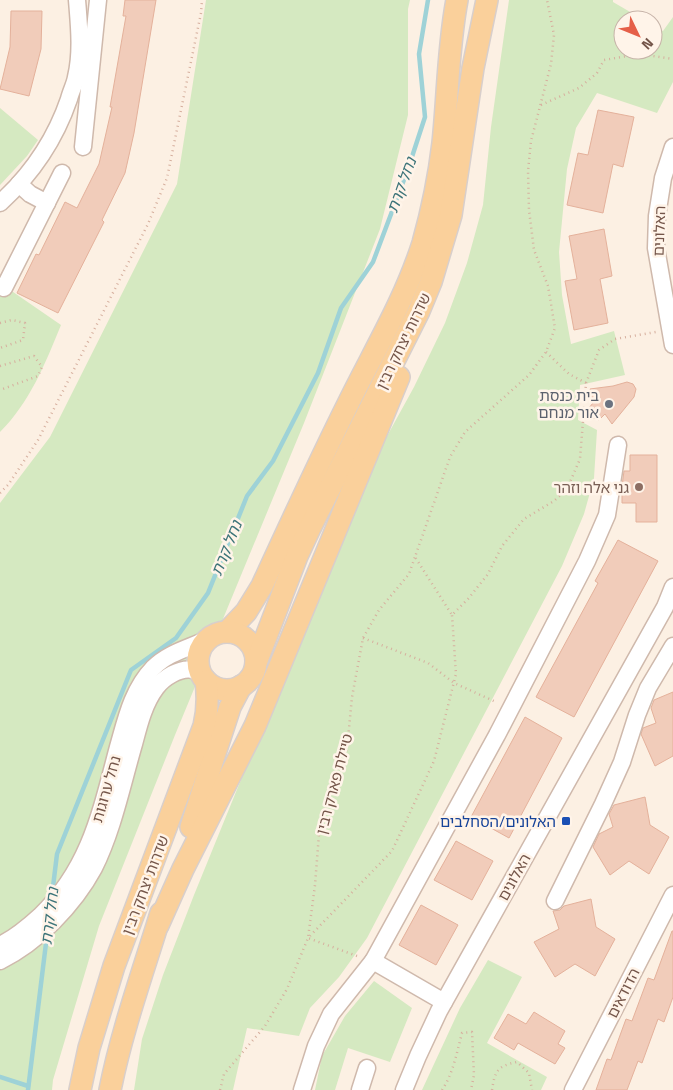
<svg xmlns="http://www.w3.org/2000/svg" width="673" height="1090" viewBox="0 0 673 1090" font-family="'Titillium Web','Noto Sans Hebrew',sans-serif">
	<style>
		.green { fill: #d5e9c1 }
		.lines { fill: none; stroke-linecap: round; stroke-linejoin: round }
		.stream { stroke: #9ed2d7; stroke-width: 4.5 }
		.building { fill: #f1ccba; stroke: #e4b19b }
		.minor-casing { stroke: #cfb9ac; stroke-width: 19 }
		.major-casing { stroke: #d8cfcc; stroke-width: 24 }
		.path { stroke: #d6af9e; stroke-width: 2.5; stroke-dasharray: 1 4; stroke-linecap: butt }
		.minor { stroke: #fff; stroke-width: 16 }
		.major { stroke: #fad09b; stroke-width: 21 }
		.worship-dot { fill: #6b7280; stroke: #fff4e9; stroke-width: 2 }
		.education-dot { fill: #8d6e63; stroke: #fff4e9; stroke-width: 2 }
		.transit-dot { fill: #1a4fb4; stroke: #fff4e9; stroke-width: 2 }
		.labels { text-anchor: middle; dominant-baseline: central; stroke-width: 5; stroke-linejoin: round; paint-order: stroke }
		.street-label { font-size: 15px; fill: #745549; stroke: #fff4e9 }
		.worship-label { font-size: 15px; fill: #5b616d; stroke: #fff4e9; text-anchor: end }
		.education-label { font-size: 15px; fill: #785e54; stroke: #fff4e9; text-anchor: end }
		.transit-label { font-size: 15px; fill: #164399; stroke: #fff4e9; text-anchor: end }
		.water-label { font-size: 16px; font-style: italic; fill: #3d7479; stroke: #fff4e9 }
	</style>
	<rect width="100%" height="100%" fill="#fcf0e3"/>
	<g class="green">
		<polygon points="206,0 410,0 408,9 408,115 380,229 304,423 175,735 99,926 53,1080 52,1090 0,1090 0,503 50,437 177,184"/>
		<polygon points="509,0 613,0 613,2 644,20 623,20 623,50 653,50 653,25 663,31 673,17 673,82 657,113 597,93 576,128 567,169 559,252 562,295 571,344 614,331 625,375 580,385 578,420 597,430 594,478 584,514 562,566 367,938 339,977 310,1008 299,1036 247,1028 233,1090 134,1090 142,1039 163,975 194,895 337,544 375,458 414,387 445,323 467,263 483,205 491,127"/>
		<polygon points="0,108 38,140 27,156 0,185"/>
		<path d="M 0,283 L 61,325 C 45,364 30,402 0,432 Z"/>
		<polygon points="488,960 522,977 487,1043 547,1077 541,1090 422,1090 460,1008"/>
		<polygon points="374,981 412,1008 390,1062 348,1048 335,1090 315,1090 322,1056 345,1016"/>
	</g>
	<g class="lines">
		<g class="stream">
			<polyline points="52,895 57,854 131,670 176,638 208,593 247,496 273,461 318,373 341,308 373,262 408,169 425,117 419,54 428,0"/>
			<polyline points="0,1077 28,1086"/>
			<polyline points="28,1090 47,935"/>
		</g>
	</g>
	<g class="building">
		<polygon points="125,0 156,0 134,133 125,173 102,220 104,222 58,313 17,293 36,254 39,255 65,202 77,208 99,164 112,107 110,107 126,16 123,16"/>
		<polygon points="11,11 42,11 41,49 29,96 0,89 10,47"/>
		<polygon points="598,110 634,117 623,167 613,164 603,213 567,205 578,153 588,155"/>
		<polygon points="604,229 612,276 600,279 608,323 574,330 565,281 577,279 569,236"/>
		<polygon points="627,382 633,384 636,389 634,397 612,424 605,414 599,420 590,417 588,409 593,403 590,389 613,386"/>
		<polygon points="630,455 657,455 657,522 636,522 636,503 622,503 622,486 624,471 630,471"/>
		<polygon points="618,540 658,561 574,717 536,697 598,583 595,581"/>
		<polygon points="673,692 673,756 655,766 641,734 643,728 656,723 651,708 654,700"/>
		<polygon points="525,717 562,738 509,838 471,817"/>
		<polygon points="645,797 650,825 669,837 649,874 629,861 610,875 593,847 599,834 613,827 609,814 614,805"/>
		<polygon points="456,841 493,861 472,900 434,880"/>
		<polygon points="591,899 596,927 615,939 595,976 575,964 555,977 534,942 559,929 553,911 560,910 564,906"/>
		<polygon points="421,905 458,925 436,965 399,945"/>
		<polygon points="672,931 673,931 673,997 664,1022 658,1019 642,1063 638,1061 627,1090 596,1090 607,1059 611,1060 626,1019 632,1021 648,978 654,980"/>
		<polygon points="534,1012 565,1031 558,1044 565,1048 555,1064 518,1043 514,1050 494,1038 508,1014 526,1024"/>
	</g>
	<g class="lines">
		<g class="minor-casing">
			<g id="minor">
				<polyline points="83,147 98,0"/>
				<polyline points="673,147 663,178 657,216 656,248 673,345"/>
				<polyline points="19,184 30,194 47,203"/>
				<path d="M 0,203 C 32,174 55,140 69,99 C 71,91 75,84 76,77 C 82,52 79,25 77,0"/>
				<polyline points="4,288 62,173"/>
				<polyline points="555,901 603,804 622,762 637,715 648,688 673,646"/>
				<path d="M 0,945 C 15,938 28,927 40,916 C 90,868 101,811 118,747 C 126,719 132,690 153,668 C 169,652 190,648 210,638"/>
				<path d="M 0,961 C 38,942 74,905 94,868 C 113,830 122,785 134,744 C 139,725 144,704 156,688 C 163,678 180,667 193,670 C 196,671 199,674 203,675"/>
				<polyline points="373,961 497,735 587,561 607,515 618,445"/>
				<polyline points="302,1090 316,1046 331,1014 373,961 444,1002"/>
				<polyline points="360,1090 367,1068"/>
				<polyline points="404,1090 418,1056 439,1011 665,607 673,587"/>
				<polyline points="573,1090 673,895"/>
			</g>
		</g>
		<g class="major-casing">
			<g id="major">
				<path d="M 227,632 L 246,612 L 262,586 C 290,525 318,464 348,404 C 374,351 405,300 423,243 C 432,211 439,177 443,143 C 448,95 448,47 457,0"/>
				<circle cx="227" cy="661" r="29"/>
				<polyline points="256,663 297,556 310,528 419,311 431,282 451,215 473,68 487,0"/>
				<polyline points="191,827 230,707 241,686"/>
				<polyline points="158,925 183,869 255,726 399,377"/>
				<path d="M 80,1090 L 89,1048 L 114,966 L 204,726 C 208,710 208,697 206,681"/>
				<path d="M 110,1090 C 122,1030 143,972 161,913"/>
			</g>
		</g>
		<g class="path">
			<polyline points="541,105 579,88 597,73 604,60 639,54 673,59"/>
			<polyline points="0,323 12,320 25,323 23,340 0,348"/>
			<polyline points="546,352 569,374 586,383 580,459 567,489 554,501 524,519 502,546 488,574 468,599 452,615 415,557 450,457 465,432 529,375 546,352 555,328 548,286 534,250 529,210 528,171 531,141 551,64 554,35 547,0"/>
			<polyline points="0,366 34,356 42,367 38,376 0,390"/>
			<polyline points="586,383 599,350 615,339 656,332"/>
			<polyline points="0,493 8,485 38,440 148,224 167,178 201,13 202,0"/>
			<polyline points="363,638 428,663 454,683 496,702"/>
			<polyline points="357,956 308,938 392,851 434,761 456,674 452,615"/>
			<polyline points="220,1090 224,1074 265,1026 287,989 308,938 315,885 319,834 329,793 347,749 352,697 363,638 379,610 409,574 415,557"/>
			<path d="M 442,1090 C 453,1074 457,1052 462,1033 L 472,1032 L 474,1075 L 471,1090"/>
			<path d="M 492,1090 C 495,1071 497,1066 517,1062 L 529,1073 L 532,1090"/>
		</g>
		<use href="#minor" class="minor"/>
		<use href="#major" class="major"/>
	</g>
	<circle class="worship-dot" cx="609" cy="404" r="5"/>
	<circle class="education-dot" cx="639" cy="487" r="5"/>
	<rect class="transit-dot" x="561" y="816" width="10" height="10" rx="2.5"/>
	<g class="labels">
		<g class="street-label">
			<text transform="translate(659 231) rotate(-88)">האלונים</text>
			<text transform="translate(403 341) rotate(-64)">שדרות יצחק רבין</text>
			<text transform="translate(334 784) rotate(-75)">טיילת פארק רבין</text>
			<text transform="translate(106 789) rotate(-74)">נחל ערוגות</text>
			<text transform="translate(514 877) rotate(-61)">האלונים</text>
			<text transform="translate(145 885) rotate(-69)">שדרות יצחק רבין</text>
			<text transform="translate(623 993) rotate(-63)">הדודאים</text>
		</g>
		<g class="worship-label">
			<text x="599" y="395">בית כנסת<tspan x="599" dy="17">אור מנחם</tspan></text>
		</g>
		<g class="education-label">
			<text x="629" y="487">גני אלה וזהר</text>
		</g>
		<g class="transit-label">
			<text x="556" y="821">האלונים/הסחלבים</text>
		</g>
		<g class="water-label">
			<text transform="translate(401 185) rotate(-70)">נחל קרת</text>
			<text transform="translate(226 548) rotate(-68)">נחל קרת</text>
			<text transform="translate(49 916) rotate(-83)">נחל קרת</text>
		</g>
	</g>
	<g transform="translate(638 35) rotate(133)"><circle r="24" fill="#fff4e9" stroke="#c7b4a9"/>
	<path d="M0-4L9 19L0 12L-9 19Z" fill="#e55f48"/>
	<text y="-8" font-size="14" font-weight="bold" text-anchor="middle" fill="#745549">N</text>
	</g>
</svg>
